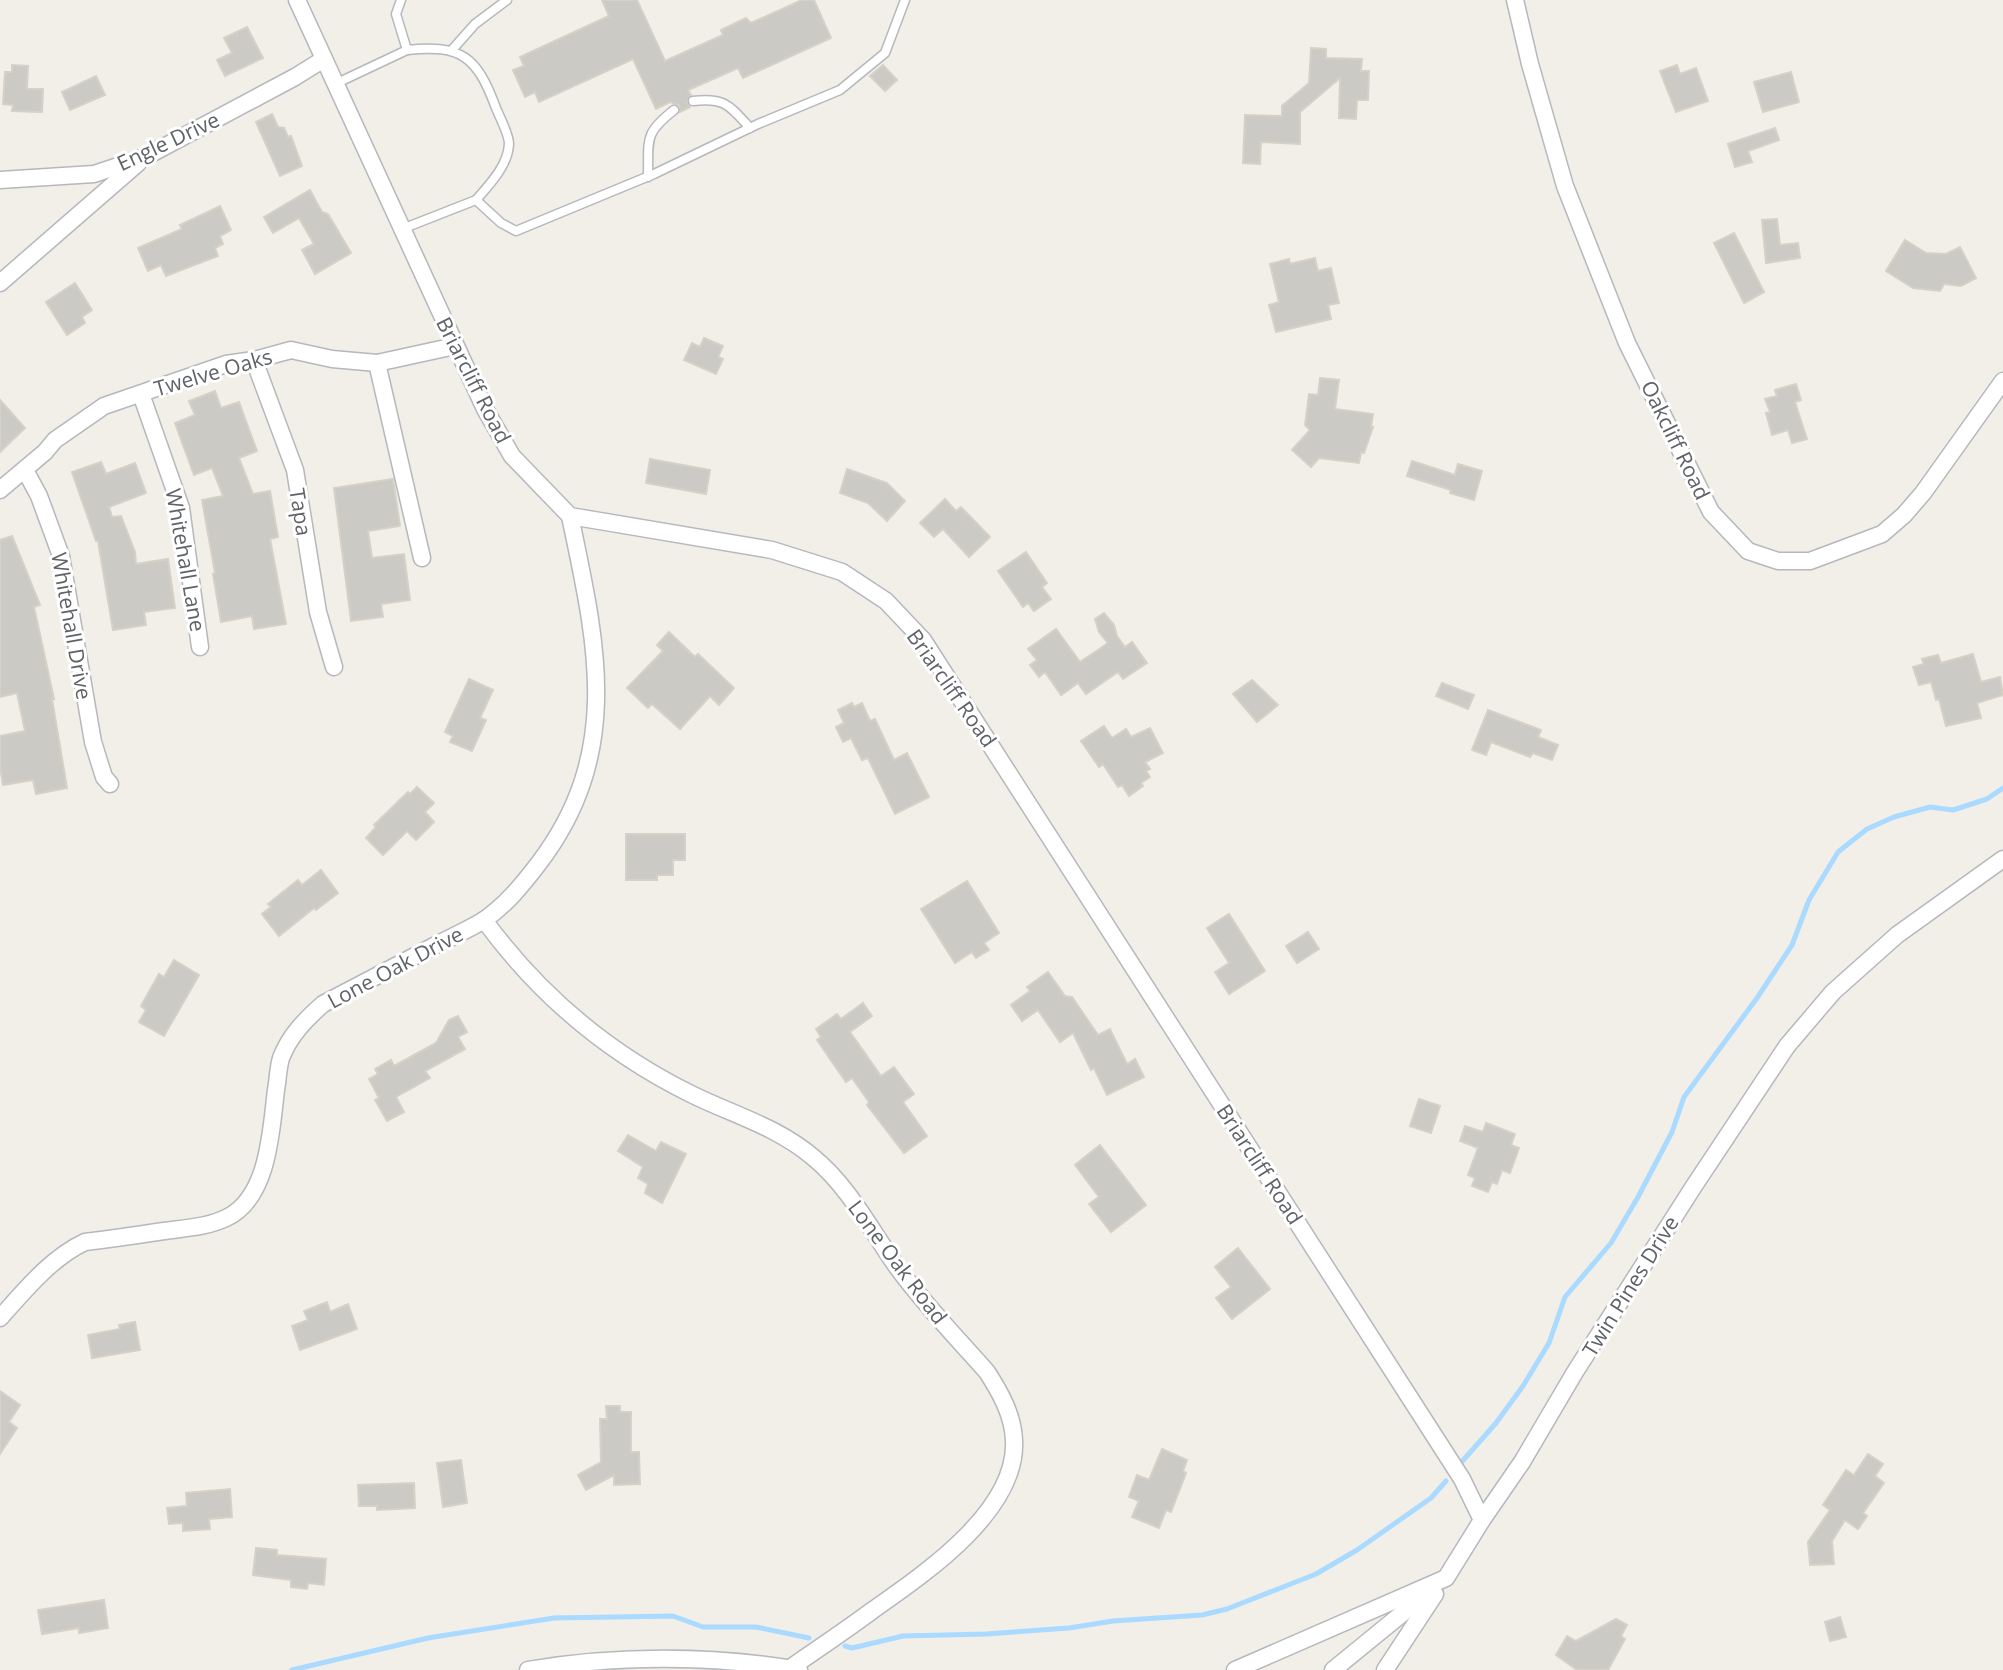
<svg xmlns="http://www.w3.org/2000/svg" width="2003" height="1670" viewBox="0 0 2003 1670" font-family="'Open Sans',sans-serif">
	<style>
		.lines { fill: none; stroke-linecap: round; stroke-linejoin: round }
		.stream { stroke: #aadaff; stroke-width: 5 }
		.building { fill: #cccac5; stroke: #d6d1c6; stroke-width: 2 }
		.service-casing { stroke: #b5b8bc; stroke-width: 11 }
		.minor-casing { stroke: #b5b8bc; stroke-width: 19 }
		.service { stroke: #fff; stroke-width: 8 }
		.minor { stroke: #fff; stroke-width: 16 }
		.labels { text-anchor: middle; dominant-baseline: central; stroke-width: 6; stroke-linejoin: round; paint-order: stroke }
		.street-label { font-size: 21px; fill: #5f6368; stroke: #fff }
	</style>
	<rect width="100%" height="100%" fill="#f1efe8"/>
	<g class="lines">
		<g class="stream">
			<polyline points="1459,1465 1496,1423 1523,1386 1549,1343 1565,1297 1611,1243 1638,1197 1672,1132 1684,1097 1757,998 1792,945 1809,900 1838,852 1867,829 1894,817 1930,807 1953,810 1987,799 2003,788"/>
			<polyline points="845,1646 852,1648 903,1636 986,1634 1069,1628 1113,1621 1202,1615 1227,1609 1316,1574 1357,1550 1431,1498 1446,1481"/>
			<polyline points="292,1670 428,1638 554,1618 673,1616 703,1627 756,1627 809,1638"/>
		</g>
	</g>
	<g class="building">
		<polygon points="602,0 637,0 665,61 723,35 721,30 746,18 751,23 802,0 814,0 831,38 743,78 738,68 688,90 691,95 687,102 690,107 680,112 679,105 670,102 656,109 633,59 539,102 535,92 525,97 513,70 524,66 520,57 609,16"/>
		<polygon points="247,27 263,58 225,76 217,60 232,53 224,38"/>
		<polygon points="1311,48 1326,49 1326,58 1362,59 1361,71 1369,71 1368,100 1357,100 1356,119 1339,118 1340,78 1300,112 1300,144 1261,142 1260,164 1243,163 1245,115 1282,116 1282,106 1309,83"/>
		<polygon points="12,65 28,66 27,89 43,89 42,112 12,111 13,105 3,104 5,72 12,72"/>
		<polygon points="883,65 897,80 885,91 870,76"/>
		<polygon points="1677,65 1680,74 1696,68 1708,101 1676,112 1660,71"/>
		<polygon points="1791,72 1799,102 1763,112 1754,82"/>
		<polygon points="96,76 105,95 70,110 62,92"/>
		<polygon points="272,114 278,127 284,128 288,137 291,136 302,166 280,176 256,122"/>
		<polygon points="1775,128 1779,140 1748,151 1752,162 1735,167 1728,144"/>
		<polygon points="310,190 322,212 328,214 351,253 315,274 302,250 314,244 299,218 273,233 264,217"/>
		<polygon points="220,206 231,230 220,236 223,244 215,248 218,256 166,276 161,265 148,271 138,248 182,229 180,225"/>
		<polygon points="1777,219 1780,245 1798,243 1800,258 1766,263 1762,220"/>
		<polygon points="1734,233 1764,292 1744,303 1714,243"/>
		<polygon points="1905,240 1926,253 1946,254 1960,247 1976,278 1961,286 1944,284 1940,291 1913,288 1886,271"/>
		<polygon points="1315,258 1318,271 1331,268 1339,303 1328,305 1331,319 1276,332 1269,305 1279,302 1270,264 1289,259 1290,264"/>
		<polygon points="75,283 92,310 82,317 85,323 67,335 46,302"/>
		<polygon points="704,338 723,346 718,357 723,359 716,374 684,360 692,343 700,347"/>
		<polygon points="1320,378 1339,380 1335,409 1373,414 1371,427 1373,427 1364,453 1361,452 1359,463 1319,458 1311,467 1292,450 1310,430 1305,425 1309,394 1318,395"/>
		<polygon points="1796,384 1801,400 1795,402 1807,439 1792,443 1788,430 1772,435 1766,413 1770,412 1765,399 1777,396 1775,390"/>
		<polygon points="215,391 221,408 239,402 257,451 239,458 253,494 270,491 278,537 270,539 286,624 254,629 252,616 221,622 213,574 215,573 202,500 223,496 212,468 194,475 175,423 195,415 189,401"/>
		<polygon points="0,400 25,428 0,452"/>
		<polygon points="650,459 710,470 706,494 646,483"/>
		<polygon points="1412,461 1455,475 1458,464 1482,471 1474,500 1450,493 1451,490 1407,476"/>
		<polygon points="101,462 106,474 135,463 146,493 109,507 112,517 121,516 135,552 136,564 168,559 175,608 144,612 146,625 113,630 98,541 96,541 72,472"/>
		<polygon points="847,469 887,483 905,501 887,521 868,503 840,493"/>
		<polygon points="393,479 400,526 368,531 372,558 404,554 410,600 381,604 383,617 351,621 334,488"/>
		<polygon points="945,499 956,511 961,507 990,537 969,557 943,529 934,537 920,523"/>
		<polygon points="12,536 40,605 34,607 54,699 52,699 67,788 36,794 33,780 3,785 0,766 0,736 25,731 17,693 0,697 0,540"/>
		<polygon points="1026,552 1047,583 1042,587 1051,599 1034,611 1028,603 1023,607 998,571"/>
		<polygon points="1104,613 1114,625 1117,636 1125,647 1132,642 1147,663 1123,679 1118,672 1086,694 1078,683 1061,695 1045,672 1039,677 1030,665 1037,660 1028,649 1056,629 1080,662 1108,643 1099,632 1095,619"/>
		<polygon points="669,632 695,657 698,654 734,688 719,705 710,696 680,729 652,704 648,708 627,688 663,651 657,645"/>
		<polygon points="1973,654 1981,682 2000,677 2003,695 1977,703 1981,718 1946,726 1939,699 1936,700 1931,682 1919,685 1913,667 1924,664 1922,659 1938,655 1941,663"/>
		<polygon points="469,679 493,690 480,718 486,720 472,751 450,742 453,736 445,732"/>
		<polygon points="1252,680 1278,705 1257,722 1233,694"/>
		<polygon points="1442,683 1474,695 1468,709 1436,696"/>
		<polygon points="852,703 854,707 862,703 870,721 875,719 894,760 907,753 929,797 895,814 868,758 862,760 851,738 843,742 836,727 844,723 838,710"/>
		<polygon points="1488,710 1541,730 1538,737 1558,745 1552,760 1533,753 1530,757 1491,742 1486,755 1472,750"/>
		<polygon points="1104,726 1112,738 1126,729 1131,737 1150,728 1163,753 1145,762 1150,769 1146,771 1150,777 1141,783 1143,786 1129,796 1122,785 1118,787 1103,764 1099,767 1081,741"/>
		<polygon points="417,787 434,803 425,812 434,822 416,840 407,831 383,855 366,838 376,827 374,825 408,792 410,794"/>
		<polygon points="626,834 685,834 685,860 673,860 673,875 657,875 657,880 626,880"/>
		<polygon points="321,870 338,893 316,910 314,908 279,936 262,914 271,907 268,904 298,880 302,885"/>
		<polygon points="967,881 999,933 984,943 989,950 976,958 972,952 955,963 921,909"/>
		<polygon points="1229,914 1265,971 1229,994 1215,972 1229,963 1207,928"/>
		<polygon points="1308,932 1319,949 1297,963 1286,946"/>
		<polygon points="174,960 199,975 164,1036 139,1022 146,1010 141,1006 159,974 164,977"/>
		<polygon points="1048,972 1065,996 1072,997 1098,1035 1110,1029 1127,1064 1135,1059 1144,1077 1107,1095 1094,1068 1091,1070 1073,1033 1060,1042 1038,1010 1022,1021 1011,1005 1030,991 1027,987"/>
		<polygon points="863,1003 872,1016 850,1032 881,1076 894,1067 914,1094 903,1102 927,1136 904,1153 867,1105 869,1102 852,1078 846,1082 817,1040 821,1037 816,1029 837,1014 841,1019"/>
		<polygon points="458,1016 467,1032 458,1037 465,1049 425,1071 430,1078 396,1097 404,1112 387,1121 375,1100 379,1098 369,1079 378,1074 375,1069 391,1060 394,1066 436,1043 449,1020"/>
		<polygon points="1419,1099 1440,1106 1431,1133 1410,1126"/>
		<polygon points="1486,1123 1515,1134 1511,1145 1519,1148 1510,1173 1502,1170 1497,1184 1492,1182 1488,1192 1472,1186 1475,1178 1468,1175 1478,1148 1460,1141 1465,1126 1483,1132"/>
		<polygon points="628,1135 656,1151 661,1142 686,1154 662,1203 645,1193 648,1184 638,1178 643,1167 618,1151"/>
		<polygon points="1100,1145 1146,1205 1111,1232 1089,1204 1099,1197 1075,1165"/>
		<polygon points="1238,1248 1270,1289 1232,1319 1216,1298 1231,1287 1215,1267"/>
		<polygon points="327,1302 330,1312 348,1304 357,1329 300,1350 292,1326 308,1320 304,1311"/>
		<polygon points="135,1322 140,1350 92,1358 88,1335 120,1329 119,1325"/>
		<polygon points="0,1391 20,1405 9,1422 17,1428 0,1454"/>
		<polygon points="606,1406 620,1406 620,1412 631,1412 631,1452 639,1452 640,1484 614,1485 614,1475 586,1490 578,1475 601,1462 600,1419 607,1419"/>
		<polygon points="1162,1449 1187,1460 1183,1471 1186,1473 1171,1512 1166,1510 1159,1528 1132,1517 1139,1501 1129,1497 1137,1475 1149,1480"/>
		<polygon points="1868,1454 1883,1464 1875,1476 1884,1483 1863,1513 1867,1516 1858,1529 1845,1520 1832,1541 1834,1564 1810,1565 1808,1542 1830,1510 1823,1505 1846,1470 1854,1475"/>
		<polygon points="461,1460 467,1503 443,1507 437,1463"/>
		<polygon points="414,1483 415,1508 377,1510 377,1506 359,1506 358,1485"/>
		<polygon points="230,1489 232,1517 209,1519 210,1529 183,1531 183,1523 169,1524 167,1508 187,1506 186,1493"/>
		<polygon points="256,1548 277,1550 277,1555 326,1559 324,1585 308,1583 307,1589 291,1587 291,1580 253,1575"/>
		<polygon points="104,1600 108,1628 79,1633 79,1628 42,1634 38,1610"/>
		<polygon points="1840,1617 1846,1637 1830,1641 1825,1622"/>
		<polygon points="1616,1619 1627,1625 1621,1636 1625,1639 1608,1670 1577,1670 1556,1655 1567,1636 1576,1641"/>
	</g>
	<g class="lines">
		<g class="service-casing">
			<g id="service">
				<path d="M 407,50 C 462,44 477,57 496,108 C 500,118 509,134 509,144 C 508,166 489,185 476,200"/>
				<polyline points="451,51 475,24 507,0"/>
				<polyline points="335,84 407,50 396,14 401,0"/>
				<path d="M 693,101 C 725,97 730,106 750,128"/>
				<path d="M 648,177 C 649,140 643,134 674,110"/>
				<polyline points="402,229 476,200 501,223 516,231 654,174 758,124 840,90 885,53 905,0"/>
			</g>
		</g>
		<g class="minor-casing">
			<g id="minor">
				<polyline points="297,0 485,409 512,456 570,516 772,550 842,572 886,601 923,640 1462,1479 1482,1520"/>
				<polyline points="1515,0 1530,64 1565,186 1627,343 1711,512 1748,551 1778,561 1810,561 1882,534 1904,515 1923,493 2003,381"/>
				<polyline points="0,180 94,174 145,157 295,77 324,59"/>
				<polyline points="0,283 138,163"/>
				<polyline points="254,360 295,470 318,612 334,667"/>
				<polyline points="377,363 422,558"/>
				<polyline points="141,394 181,508 200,647"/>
				<polyline points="25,470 39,496 61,556 93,742 104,777 110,784"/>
				<polyline points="0,490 45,452 55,440 104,406 226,364 254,360 291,350 332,359 377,363 455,346"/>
				<path d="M 484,920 C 539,995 609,1054 693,1095 C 734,1115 778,1127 814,1158 C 849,1187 871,1230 897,1267 C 924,1304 956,1337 987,1372 C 1000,1392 1013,1415 1014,1440 C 1018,1511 924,1574 873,1610 C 846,1630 818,1649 790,1668"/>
				<path d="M 0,1318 C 24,1291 52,1257 85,1242 C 111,1239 138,1235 164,1231 C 186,1228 207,1227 226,1218 C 269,1198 271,1130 276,1090 C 278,1079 278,1068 281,1058 C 290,1035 305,1020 323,1004 C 360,985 396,966 432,947 C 449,938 468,930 484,920 C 506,905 523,884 539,863 C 624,751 596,641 570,516"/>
				<path d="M 528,1670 C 616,1655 712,1655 799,1670"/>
				<polyline points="1235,1670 1446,1578 1482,1520 1522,1462 1575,1372 1694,1186 1787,1046 1833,992 1897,935 2003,859"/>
				<polyline points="1333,1670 1431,1590"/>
				<polyline points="1385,1670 1435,1594"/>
			</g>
		</g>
		<use href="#service" class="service"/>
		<use href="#minor" class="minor"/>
	</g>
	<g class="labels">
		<g class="street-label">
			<text transform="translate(168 141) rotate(-25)">Engle Drive</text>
			<text transform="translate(213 372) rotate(-16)">Twelve Oaks</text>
			<text transform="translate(474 380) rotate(63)">Briarcliff Road</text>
			<text transform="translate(1676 440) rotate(64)">Oakcliff Road</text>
			<text transform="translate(301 512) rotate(81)">Tapa</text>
			<text transform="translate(186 560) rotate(80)">Whitehall Lane</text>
			<text transform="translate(72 626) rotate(80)">Whitehall Drive</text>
			<text transform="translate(952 688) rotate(55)">Briarcliff Road</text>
			<text transform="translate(395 967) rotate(-28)">Lone Oak Drive</text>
			<text transform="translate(1260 1164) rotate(57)">Briarcliff Road</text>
			<text transform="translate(898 1262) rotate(53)">Lone Oak Road</text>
			<text transform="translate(1630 1286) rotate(-58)">Twin Pines Drive</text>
		</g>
	</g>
</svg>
